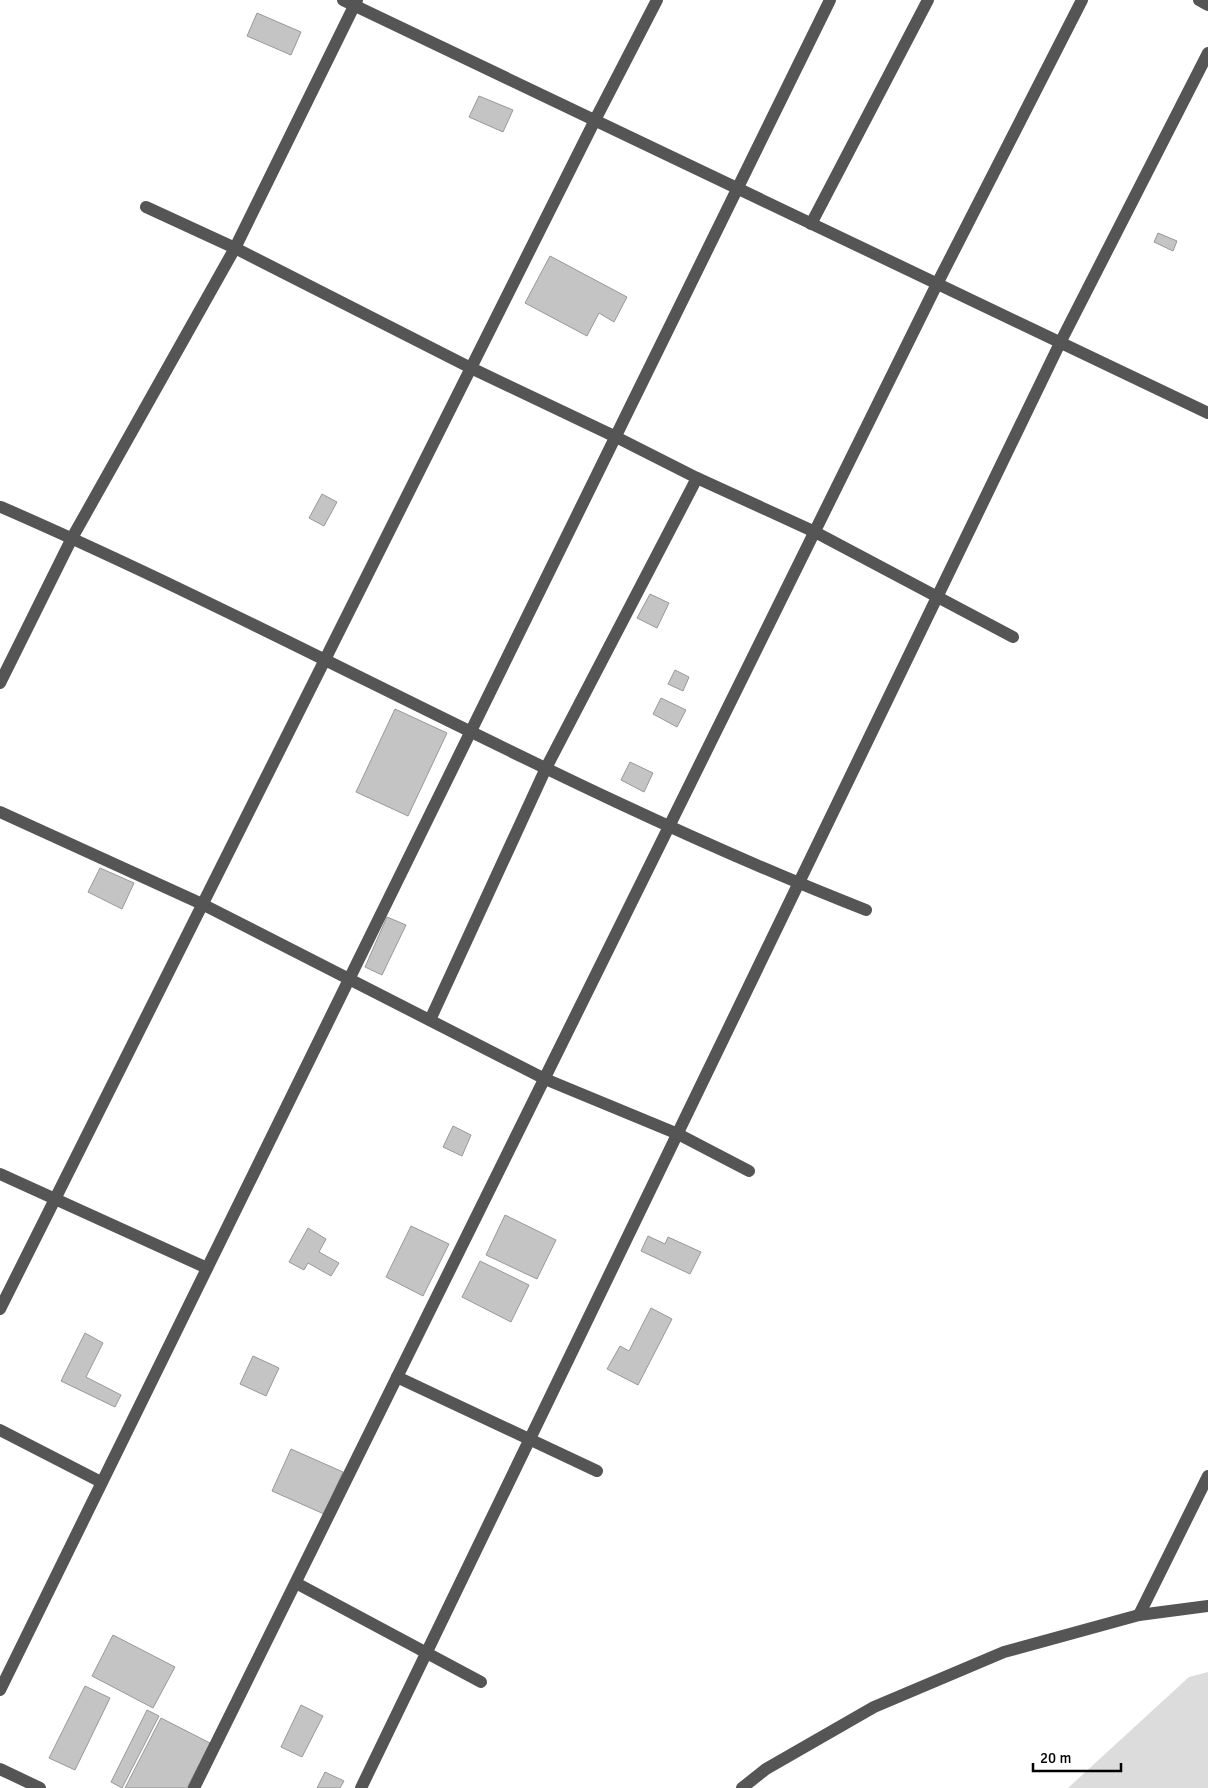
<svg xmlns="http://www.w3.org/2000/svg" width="1208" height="1788" viewBox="0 0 1208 1788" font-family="Signika,sans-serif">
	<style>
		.green { fill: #dcdcdc }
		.building { fill: #c4c4c4; stroke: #999 }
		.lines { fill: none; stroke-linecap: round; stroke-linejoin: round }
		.minor { stroke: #555; stroke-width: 12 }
	</style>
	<rect width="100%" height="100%" fill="#fff"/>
	<polygon class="green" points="1208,1672 1208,1788 1068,1788 1189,1677"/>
	<g class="building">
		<polygon points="257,13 301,32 291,55 247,36"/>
		<polygon points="479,96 513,110 503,132 469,117"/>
		<polygon points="1158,233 1177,241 1173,251 1154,242"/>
		<polygon points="550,256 627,297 614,322 599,313 587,336 525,303"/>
		<polygon points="322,494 337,502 324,526 309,518"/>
		<polygon points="650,594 669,603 657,628 637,618"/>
		<polygon points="675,670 689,677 683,691 668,684"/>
		<polygon points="661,698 686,710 677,727 653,714"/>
		<polygon points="395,709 447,733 408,816 356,792"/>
		<polygon points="630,762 653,773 644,792 621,780"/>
		<polygon points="100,868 134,883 122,909 88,892"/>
		<polygon points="387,917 406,925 382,975 365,967"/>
		<polygon points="453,1126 471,1135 462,1156 443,1147"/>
		<polygon points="505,1215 556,1240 537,1279 486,1255"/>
		<polygon points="411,1226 449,1244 423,1296 386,1277"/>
		<polygon points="308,1228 326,1239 319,1252 339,1263 331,1276 308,1263 304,1270 289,1262"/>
		<polygon points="648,1236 665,1244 668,1237 701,1252 690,1274 641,1251"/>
		<polygon points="480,1261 529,1285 511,1322 462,1297"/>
		<polygon points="651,1308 672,1319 638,1385 607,1369 620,1346 629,1351"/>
		<polygon points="85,1333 103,1343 86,1377 121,1395 115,1407 61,1381"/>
		<polygon points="253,1356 279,1368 266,1396 240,1384"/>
		<polygon points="291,1449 343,1472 324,1514 272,1491"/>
		<polygon points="113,1635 175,1667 153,1708 92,1676"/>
		<polygon points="85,1686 110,1698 75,1770 49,1758"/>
		<polygon points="301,1705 323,1716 302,1757 281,1747"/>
		<polygon points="147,1710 159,1716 122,1788 111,1782"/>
		<polygon points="161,1718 210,1743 187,1788 125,1788"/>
		<polygon points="325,1772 344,1781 340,1788 317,1788"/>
	</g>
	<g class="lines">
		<g class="minor">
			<polyline points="343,0 1208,413"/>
			<polyline points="1199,0 1208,5"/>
			<polyline points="146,207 235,248 471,368 616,437 697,478 815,532 1013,637"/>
			<polyline points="811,224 928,0"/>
			<path d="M 1,507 C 293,634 569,794 866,910"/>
			<polyline points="0,683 72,538 235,248 357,0"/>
			<polyline points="0,812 202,904 545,1079 678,1134 749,1171"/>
			<polyline points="430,1020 546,768 697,478"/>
			<polyline points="0,1174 207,1268"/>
			<polyline points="0,1309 595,120 657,0"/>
			<polyline points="397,1377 597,1471"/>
			<polyline points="0,1430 101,1482"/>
			<polyline points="296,1583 481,1682"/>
			<polyline points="1139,1615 1208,1476"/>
			<polyline points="0,1690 830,0"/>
			<polyline points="0,1769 40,1788"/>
			<polyline points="194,1788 937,284 1082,0"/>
			<polyline points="361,1788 1060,343 1208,53"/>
			<polyline points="742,1788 766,1769 874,1707 1004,1652 1139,1615 1208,1606"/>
		</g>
	</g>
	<path d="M1033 1763v8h88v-8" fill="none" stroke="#000000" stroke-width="2.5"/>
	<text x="1040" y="1763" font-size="15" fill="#000000" stroke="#ffffff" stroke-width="4" paint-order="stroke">20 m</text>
</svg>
